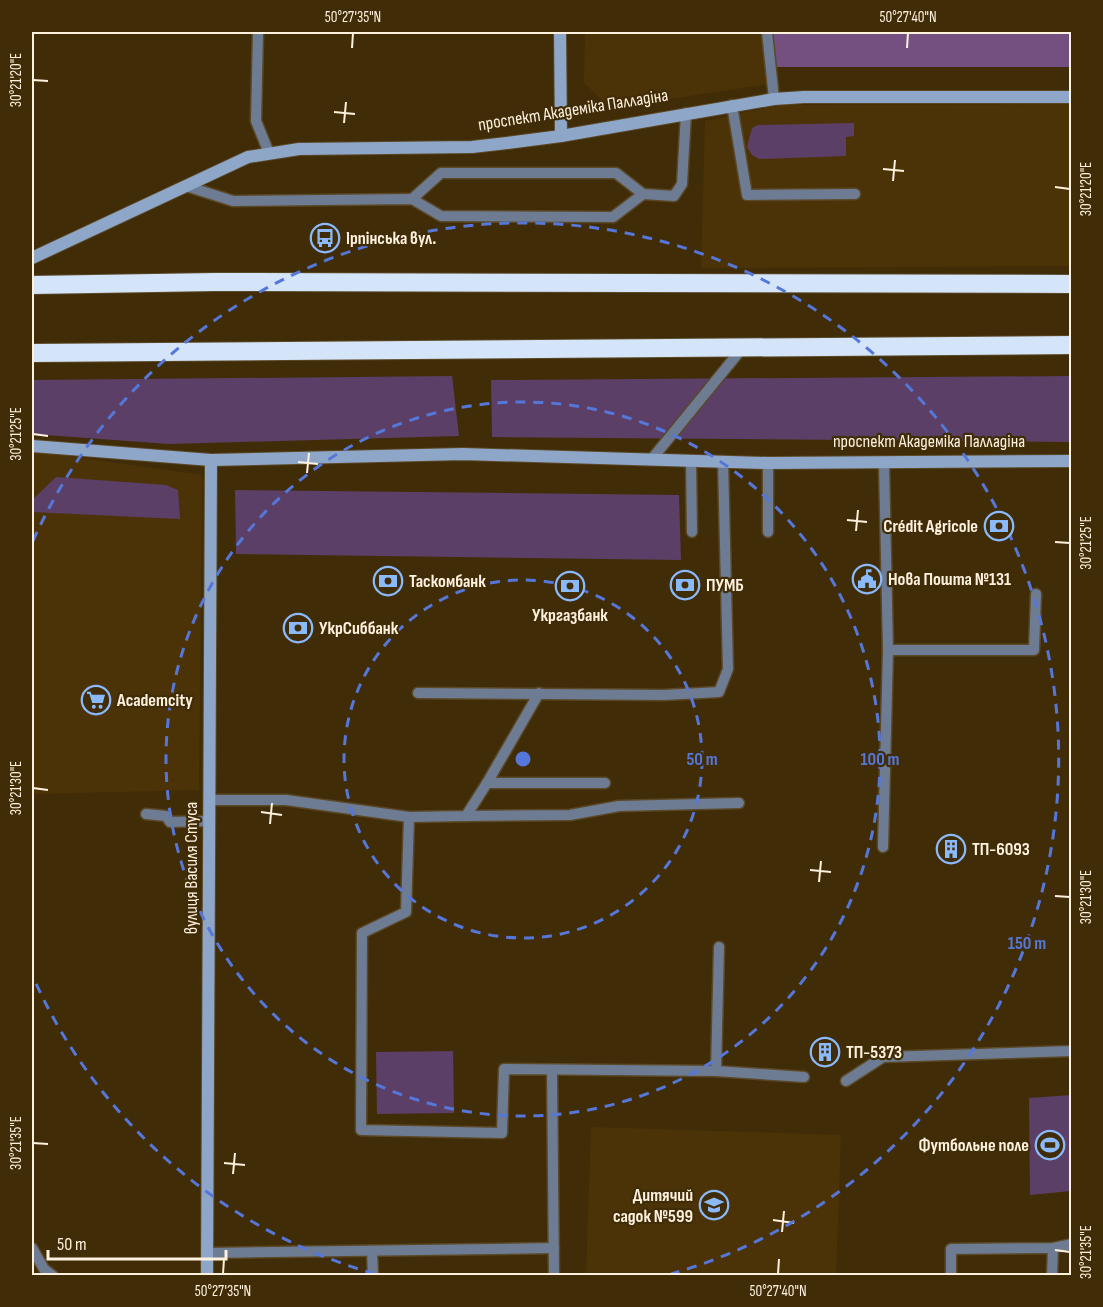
<svg xmlns="http://www.w3.org/2000/svg" width="1103" height="1307" viewBox="0 0 1103 1307" font-family="'Sofia Sans Condensed',sans-serif">
	<style>
		.built { fill: #4c3307 }
		.green { fill: #5c3f66 }
		.forest { fill: #735080 }
		.lines { fill: none; stroke-linecap: round; stroke-linejoin: round }
		.lane-casing { stroke: #5b4826; stroke-width: 13 }
		.secondary-casing { stroke: #5b4826; stroke-width: 14 }
		.highway-casing { stroke: #5b4826; stroke-width: 20 }
		.lane { stroke: #6d7c92; stroke-width: 10 }
		.secondary { stroke: #8ea7c9; stroke-width: 12 }
		.highway { stroke: #d4e4f9; stroke-width: 18 }
		.ticks { fill: none; stroke: #fef1de; stroke-width: 2 }
		.ring { fill: none; stroke: #5577da; stroke-width: 3; stroke-dasharray: 10 8 }
		.labels { text-anchor: middle; dominant-baseline: central; stroke-width: 4.5; stroke-linejoin: round; paint-order: stroke }
		.street-label { font-size: 18px; fill: #fef1de; stroke: #412c08 }
		.poi-label { font-size: 18px; font-weight: bold; fill: #fef1de; stroke: #412c08; text-anchor: start }
		.centre { fill: #5577da; stroke: #412c08; stroke-width: 3 }
		.ring-label { font-size: 18px; text-anchor: middle; font-weight: bold; fill: #5577da; stroke: #412c08; stroke-width: 4.5; stroke-linejoin: round; paint-order: stroke }
		.neatline { fill: none; stroke: #fef1de; stroke-width: 2 }
		.ticks-label { font-size: 15px; text-anchor: middle; fill: #fef1de }
	</style>
	<rect width="100%" height="100%" fill="#412c08"/>
	<g class="built">
		<polygon points="585,32 764,32 769,84 610,108 584,83"/>
		<polygon points="1071,104 1071,266 701,268 705,121 781,105"/>
		<polygon points="32,451 202,475 199,790 32,794"/>
		<polygon points="591,1127 841,1135 836,1275 586,1275"/>
	</g>
	<g class="green">
		<polygon points="854,123 854,136 846,137 846,156 759,159 752,155 747,147 752,128 758,125"/>
		<polygon points="452,376 459,436 169,444 32,434 32,380"/>
		<polygon points="1071,376 1071,442 492,437 491,380"/>
		<polygon points="56,477 166,485 178,490 180,519 32,512 32,500"/>
		<polygon points="235,490 679,495 681,560 236,554"/>
		<polygon points="453,1051 454,1113 377,1114 376,1052"/>
		<polygon points="1071,1095 1071,1191 1030,1195 1029,1098"/>
	</g>
	<polygon class="forest" points="771,32 1071,32 1071,67 776,67"/>
	<g class="lines">
		<g class="lane-casing">
			<g id="lane">
				<polyline points="258,32 256,121 269,153"/>
				<polyline points="767,32 774,99"/>
				<polyline points="732,105 747,195 855,194"/>
				<polyline points="186,186 233,201 412,199 441,216 613,217 643,194 674,196 682,184 686,113"/>
				<polyline points="412,199 441,173 616,173 643,194"/>
				<polyline points="651,460 744,346"/>
				<polyline points="691,461 692,532"/>
				<polyline points="768,532 768,463"/>
				<polyline points="888,650 1034,650 1036,594"/>
				<polyline points="418,693 664,695 719,692 728,669 723,461"/>
				<polyline points="487,783 605,783"/>
				<polyline points="209,800 286,800 409,817 466,816 487,783 539,693"/>
				<polyline points="146,814 166,816 170,822 209,821"/>
				<polyline points="466,816 570,815 619,806 739,803"/>
				<polyline points="409,817 406,912 362,933 361,1130 502,1133 504,1069 716,1071 804,1077"/>
				<polyline points="883,847 888,650 884,463"/>
				<polyline points="552,1070 554,1276"/>
				<polyline points="716,1071 719,947"/>
				<polyline points="846,1081 883,1057 1072,1051"/>
				<polyline points="32,1248 44,1269 53,1276"/>
				<polyline points="372,1251 373,1276"/>
				<polyline points="207,1253 554,1248"/>
				<polyline points="951,1276 951,1249 1053,1248 1072,1244"/>
				<polyline points="1052,1276 1053,1248"/>
			</g>
		</g>
		<g class="secondary-casing">
			<g id="secondary">
				<polyline points="560,32 561,136"/>
				<polyline points="32,258 248,157 299,149 472,147 507,143 561,136 774,99 804,97 1072,97"/>
				<polyline points="32,446 211,460 463,454 768,463 1072,461"/>
				<polyline points="207,1276 211,460"/>
			</g>
		</g>
		<g class="highway-casing">
			<g id="highway">
				<polyline points="32,285 215,282 1072,284"/>
				<polyline points="32,353 1072,345"/>
			</g>
		</g>
		<use href="#lane" class="lane"/>
		<use href="#secondary" class="secondary"/>
		<use href="#highway" class="highway"/>
	</g>
	<path class="ticks" d="M 352,48 L 353,33M 907,48 L 908,33M 33,80 L 48,81M 334,112 L 355,114M 344,123 L 346,102M 883,169 L 904,171M 893,181 L 895,160M 1055,187 L 1070,189M 33,434 L 48,436M 298,462 L 318,464M 307,473 L 309,453M 847,520 L 867,522M 856,531 L 858,510M 1055,542 L 1070,543M 33,788 L 48,790M 261,812 L 282,815M 270,824 L 272,803M 810,870 L 831,872M 819,882 L 821,861M 1055,896 L 1070,897M 33,1143 L 48,1144M 224,1163 L 245,1165M 233,1174 L 235,1153M 773,1220 L 794,1223M 782,1232 L 784,1211M 1055,1250 L 1070,1252M 223,1274 L 224,1259M 778,1274 L 779,1259"/>
	<g class="ring">
		<circle cx="523" cy="759" r="179"/>
		<circle cx="523" cy="759" r="357"/>
		<path d="M375 1274A536 536 0 0 1 33 977M33 541A536 536 0 1 1 671 1274"/>
	</g>
	<defs>
		<g id="bus-ring" transform="scale(1.5)"><circle r="9.5" fill="#412c08" stroke="#8abafc" stroke-width="1.5"/><path d="M-5-6H5V4H4V6H2V4H-2V6H-4V4H-5ZM-3.5-4V0h7V-4ZM-3.5 1.2v1.5H-2V1.2ZM2 1.2v1.5H3.5V1.2Z" fill="#8abafc"/></g>
		<g id="bank-ring" transform="scale(1.5)"><circle r="9.5" fill="#412c08" stroke="#8abafc" stroke-width="1.5"/><path d="M-6-4H6V4H-6ZM0-2.3a2.3 2.3 0 1 0 0 4.6a2.3 2.3 0 1 0 0-4.6Z" fill="#8abafc"/></g>
		<g id="civic-ring" transform="scale(1.5)"><circle r="9.5" fill="#412c08" stroke="#8abafc" stroke-width="1.5"/><path d="M-.6-6.5H3V-4.5H.6V-3L4-1V1h2V6H-6V1h2V-1L-.6-3ZM-1.2 2.5V6h2.4V2.5Z" fill="#8abafc"/></g>
		<g id="supermarket-ring" transform="scale(1.5)"><circle r="9.5" fill="#412c08" stroke="#8abafc" stroke-width="1.5"/><path d="M-6-5.5h2.5l.6 2H6L4.5 2H-2.5L-4.4-4H-6ZM-1.5 3.2a1.3 1.3 0 1 0 .1 0ZM3 3.2a1.3 1.3 0 1 0 .1 0Z" fill="#8abafc"/></g>
		<g id="building-ring" transform="scale(1.5)"><circle r="9.5" fill="#412c08" stroke="#8abafc" stroke-width="1.5"/><path d="M-4-6H4V6H1V3H-1V6H-4ZM-2.5-4.3h1.7v1.8h-1.7ZM.8-4.3h1.7v1.8H.8ZM-2.5-1h1.7V.8h-1.7ZM.8-1h1.7V.8H.8Z" fill="#8abafc"/></g>
		<g id="stadium-ring" transform="scale(1.5)"><circle r="9.5" fill="#412c08" stroke="#8abafc" stroke-width="1.5"/><path d="M0-5a6.5 5 0 1 0 0 10a6.5 5 0 1 0 0-10ZM-3.5-1.8h7v3.6h-7Z" fill="#8abafc"/></g>
		<g id="school-ring" transform="scale(1.5)"><circle r="9.5" fill="#412c08" stroke="#8abafc" stroke-width="1.5"/><path d="M0-5L7-2L0 1L-7-2ZM-4 1L0 2.5L4 1V4Q0 6-4 4Z" fill="#8abafc"/></g>
	</defs>
	<g fill-rule="evenodd">
		<use href="#bus-ring" x="325" y="238"/>
		<use href="#bank-ring" x="999" y="526"/>
		<use href="#civic-ring" x="867" y="579"/>
		<use href="#bank-ring" x="388" y="581"/>
		<use href="#bank-ring" x="685" y="585"/>
		<use href="#bank-ring" x="570" y="586"/>
		<use href="#bank-ring" x="298" y="628"/>
		<use href="#supermarket-ring" x="96" y="700"/>
		<use href="#building-ring" x="951" y="849"/>
		<use href="#building-ring" x="825" y="1052"/>
		<use href="#stadium-ring" x="1050" y="1145"/>
		<use href="#school-ring" x="714" y="1205"/>
	</g>
	<g class="labels">
		<g class="street-label">
			<text transform="translate(573 110) rotate(-9)">проспект Академіка Палладіна</text>
			<text x="929" y="441">проспект Академіка Палладіна</text>
			<text transform="translate(191 868) rotate(-90)">вулиця Василя Стуса</text>
		</g>
		<g class="poi-label">
			<text x="346" y="238">Ірпінська вул.</text>
			<text x="978" y="526" text-anchor="end">Crédit Agricole</text>
			<text x="888" y="579">Нова Пошта №131</text>
			<text x="409" y="581">Таскомбанк</text>
			<text x="706" y="585">ПУМБ</text>
			<text x="570" y="615" text-anchor="middle">Укргазбанк</text>
			<text x="319" y="628">УкрСиббанк</text>
			<text x="117" y="700">Academcity</text>
			<text x="972" y="849">ТП-6093</text>
			<text x="846" y="1052">ТП-5373</text>
			<text x="1029" y="1145" text-anchor="end">Футбольне поле</text>
			<text x="693" y="1195" text-anchor="end">Дитячий<tspan x="693" dy="21">садок №599</tspan></text>
		</g>
	</g>
	<circle cx="523" cy="759" r="9" class="centre"/>
	<g class="ring-label">
		<text x="702" y="765">50 m</text>
		<text x="880" y="765">100 m</text>
		<text x="1027" y="949">150 m</text>
	</g>
	<rect width="1103" height="1307" fill="none" stroke="#412c08" stroke-width="66"/>
	<path d="M48 1250v9h178v-9" fill="none" stroke="#fef1de" stroke-width="3"/>
	<text x="57" y="1250" font-size="18" fill="#fef1de" stroke="#412c08" stroke-width="4.5" paint-order="stroke">50 m</text>
	<rect x="33" y="33" width="1037" height="1241" class="neatline"/>
	<g class="ticks-label">
		<text x="353" y="22">50°27'35"N</text>
		<text x="908" y="22">50°27'40"N</text>
		<text transform="translate(16 80) rotate(-90)" y="5">30°21'20"E</text>
		<text transform="translate(1086 189) rotate(-90)" y="5">30°21'20"E</text>
		<text transform="translate(16 434) rotate(-90)" y="5">30°21'25"E</text>
		<text transform="translate(1086 543) rotate(-90)" y="5">30°21'25"E</text>
		<text transform="translate(16 788) rotate(-90)" y="5">30°21'30"E</text>
		<text transform="translate(1086 897) rotate(-90)" y="5">30°21'30"E</text>
		<text transform="translate(16 1143) rotate(-90)" y="5">30°21'35"E</text>
		<text transform="translate(1086 1252) rotate(-90)" y="5">30°21'35"E</text>
		<text x="223" y="1296">50°27'35"N</text>
		<text x="778" y="1296">50°27'40"N</text>
	</g>
</svg>
